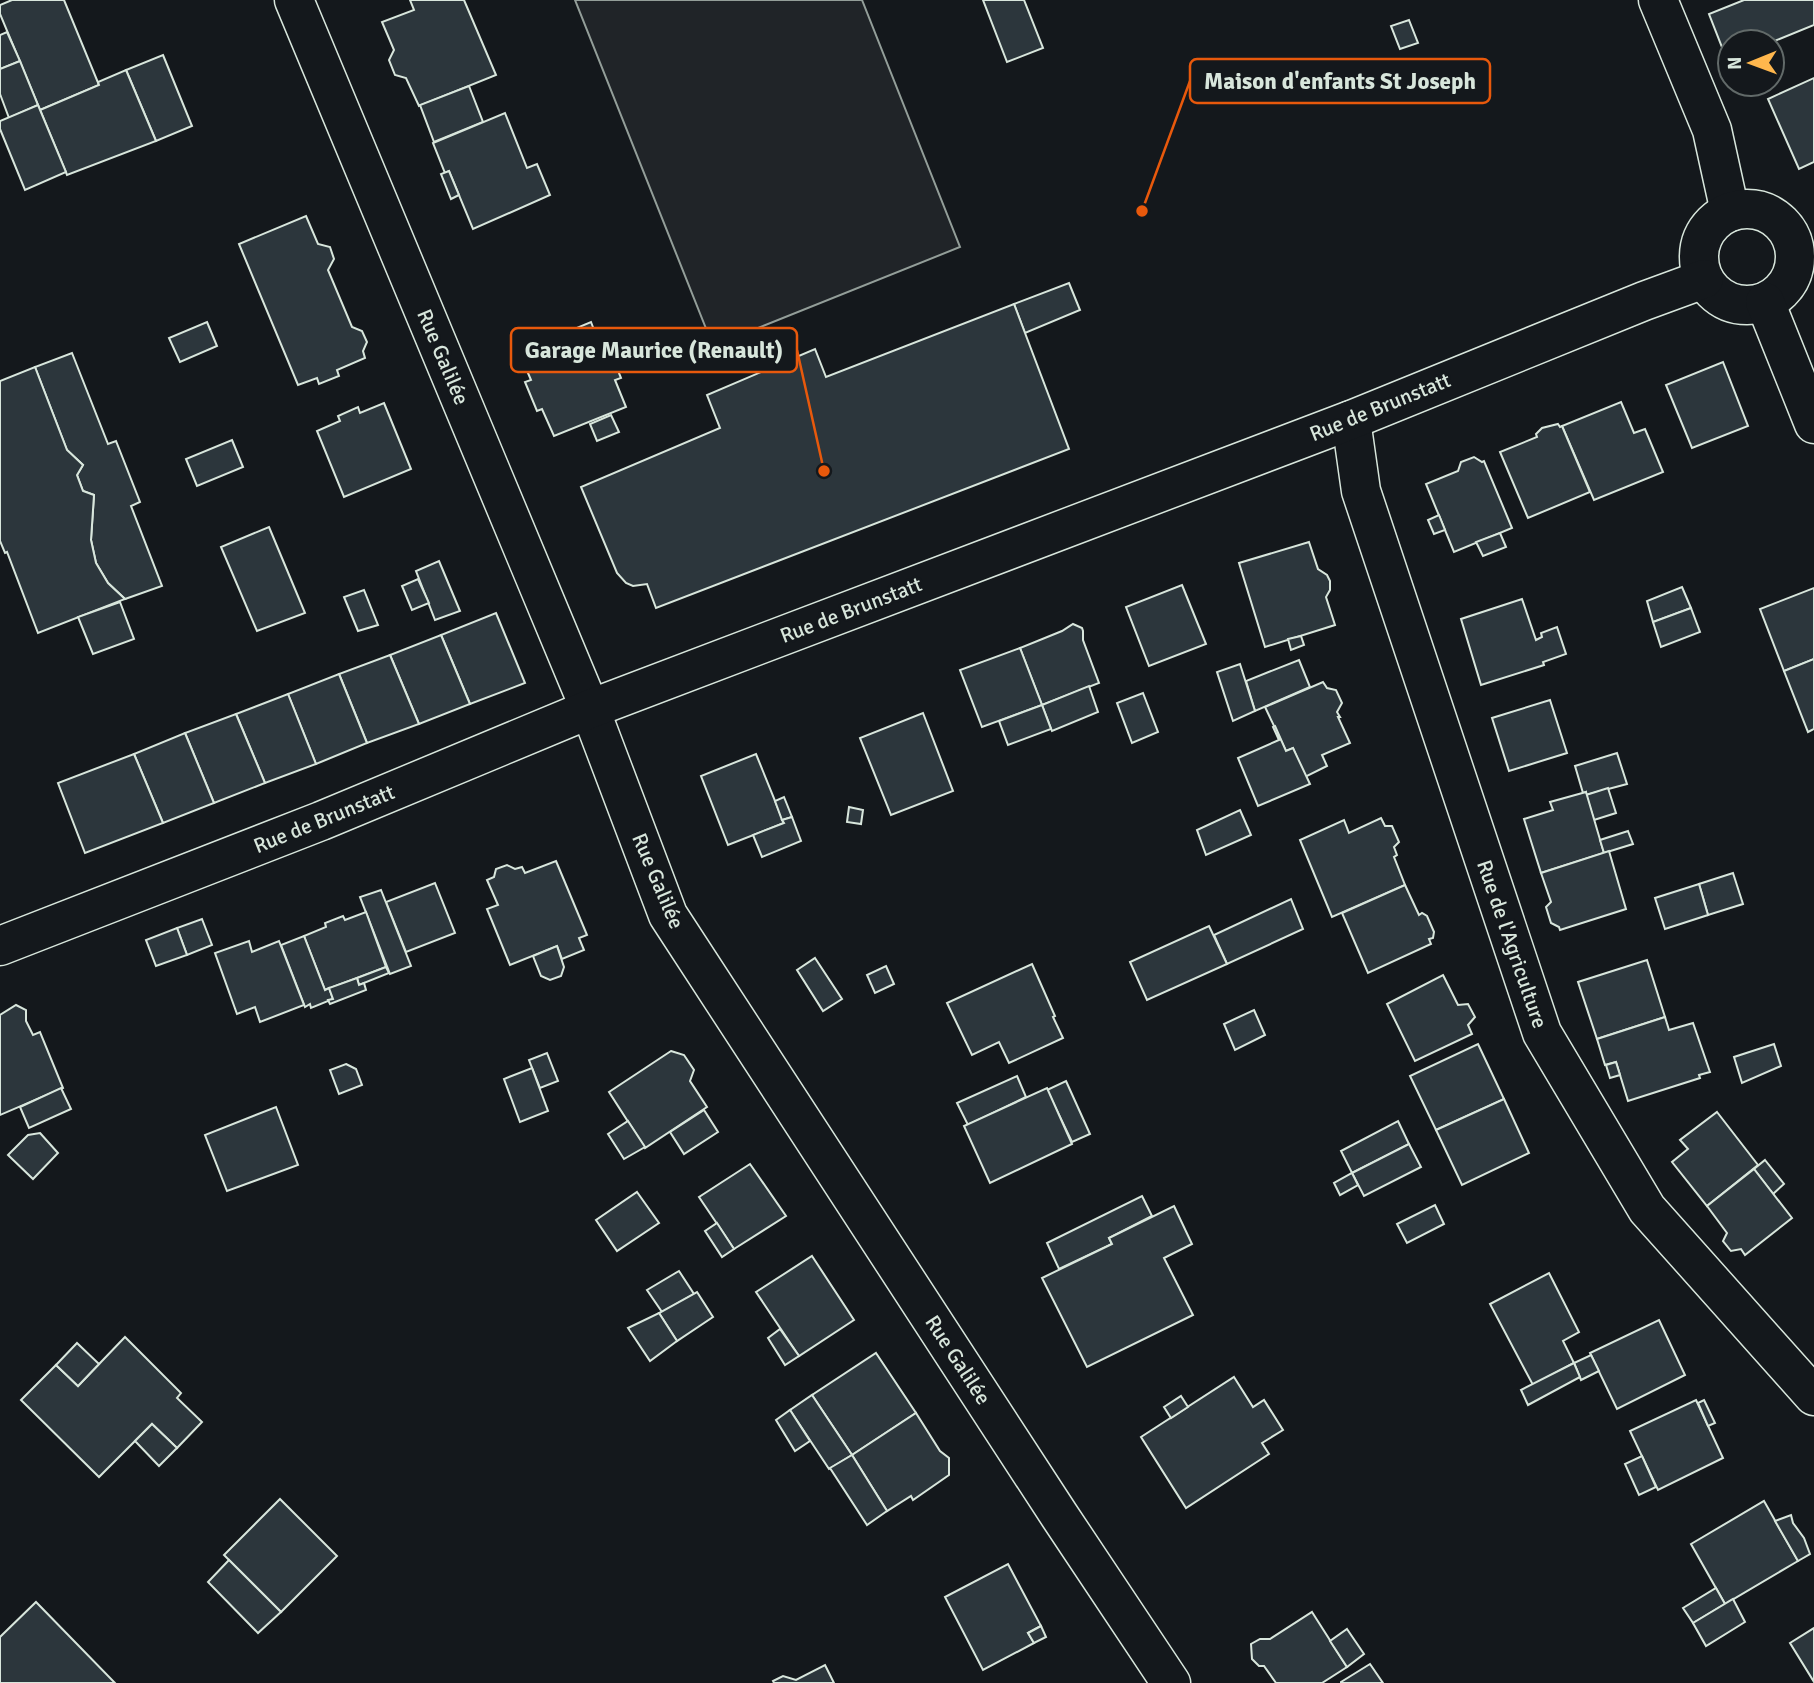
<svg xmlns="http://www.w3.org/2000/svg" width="1814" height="1683" viewBox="0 0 1814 1683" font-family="Signika,sans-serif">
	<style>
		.green { fill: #202428; stroke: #939e99; stroke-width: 2 }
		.building { fill: #2c363c; stroke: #d8e6dc; stroke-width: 2 }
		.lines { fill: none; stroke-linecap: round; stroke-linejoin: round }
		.minor-casing { stroke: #d8e6dc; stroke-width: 41 }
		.minor { stroke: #14181c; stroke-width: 38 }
		.labels { text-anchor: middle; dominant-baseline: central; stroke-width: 5; stroke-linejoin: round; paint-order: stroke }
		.street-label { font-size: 21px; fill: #d8e6dc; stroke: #14181c }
		.leader { fill: none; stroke: #e8590c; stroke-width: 2.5 }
		.callout-dot { fill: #e8590c; stroke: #14181c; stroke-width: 2.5 }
		.callout { fill: #14181c; stroke: #e8590c; stroke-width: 2.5 }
		.callout-label { font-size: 23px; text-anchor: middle; font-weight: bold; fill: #d8e6dc }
	</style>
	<rect width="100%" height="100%" fill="#14181c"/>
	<polygon class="green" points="575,0 862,0 960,247 713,346"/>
	<g class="building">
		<polygon points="12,0 64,0 99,85 40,110 0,14 0,5"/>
		<polygon points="410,0 464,0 496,75 419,106 406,78 395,75 389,60 394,50 382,22 414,10"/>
		<polygon points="983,0 1024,0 1043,48 1007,62"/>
		<polygon points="1744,0 1814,0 1814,25 1772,42 1730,42 1730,59 1727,60 1709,14"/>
		<polygon points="1409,20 1418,43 1400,49 1391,26"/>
		<polygon points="7,32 20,61 0,69 0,35"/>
		<polygon points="163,55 192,126 156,141 126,70"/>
		<polygon points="20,61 38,105 9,118 0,94 0,69"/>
		<polygon points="126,70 156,141 67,175 40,110 99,85 98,82"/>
		<polygon points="1814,78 1814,162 1799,169 1768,99"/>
		<polygon points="469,86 483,122 434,142 420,105"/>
		<polygon points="38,105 66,172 25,190 0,129 0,121"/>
		<polygon points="505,113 527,168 537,164 550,195 473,229 449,171 445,173 433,143"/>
		<polygon points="449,171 459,195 451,199 441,174"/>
		<polygon points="306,216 318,244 330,247 334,259 328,270 352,327 362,331 367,342 363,351 365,358 337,370 339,376 319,384 317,378 298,385 239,244"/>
		<polygon points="1069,283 1080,310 1025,333 1014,304"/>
		<polygon points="1014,304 1069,449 656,608 647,584 633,586 626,583 617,573 581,487 720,428 707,395 815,349 826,377"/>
		<polygon points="207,322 217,346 180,362 169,338"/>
		<polygon points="591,322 599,343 608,346 621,378 615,380 626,407 554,436 542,409 537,411 525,382 531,380 519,352"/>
		<polygon points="72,353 108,444 116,441 140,502 131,506 162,586 125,599 108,583 96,563 91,540 94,495 83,491 77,475 83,465 67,450 35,367"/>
		<polygon points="1723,362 1748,426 1692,448 1666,385"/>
		<polygon points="35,367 67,450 83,465 77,475 83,491 94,495 91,540 96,563 108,583 125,599 38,633 7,552 5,553 0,541 0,381"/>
		<polygon points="1621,402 1634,433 1645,429 1663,472 1594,500 1562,426"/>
		<polygon points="384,403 411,469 344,497 317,431 340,421 338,416 358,407 360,413"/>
		<polygon points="611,415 619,432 597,441 590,424"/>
		<polygon points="1558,424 1560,427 1562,426 1590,492 1528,518 1500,452 1537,437 1536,434 1542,428"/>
		<polygon points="232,440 243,467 197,486 186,459"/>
		<polygon points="1474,457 1482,462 1484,461 1512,528 1454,552 1426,484 1458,471 1461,462"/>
		<polygon points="1439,515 1445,530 1434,534 1428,520"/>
		<polygon points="269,527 305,613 257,631 221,547"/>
		<polygon points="1500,533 1506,547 1483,556 1476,542"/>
		<polygon points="1309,542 1318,569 1327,575 1330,581 1330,590 1326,597 1335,625 1265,647 1239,563"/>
		<polygon points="439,561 460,611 435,620 416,571"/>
		<polygon points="418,579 429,603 412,610 402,586"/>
		<polygon points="1182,585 1206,644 1149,666 1126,607"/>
		<polygon points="1682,587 1691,608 1653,622 1647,601"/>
		<polygon points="1814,588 1814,659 1784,671 1760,609"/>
		<polygon points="364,590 378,625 358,631 344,597"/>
		<polygon points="1522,599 1536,640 1542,637 1541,633 1557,627 1566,654 1543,662 1544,665 1481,685 1461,619"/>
		<polygon points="120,602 134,639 93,654 78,617"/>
		<polygon points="1691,608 1700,632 1661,647 1653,622"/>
		<polygon points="496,613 525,683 470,704 441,635"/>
		<polygon points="1073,624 1082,628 1083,631 1083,640 1099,683 1042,705 1020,648 1062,631"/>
		<polygon points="441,635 470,704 419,724 390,655"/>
		<polygon points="1301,636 1304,645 1291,650 1288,639"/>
		<polygon points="1020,648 1042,705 982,727 960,670"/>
		<polygon points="390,655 419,724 367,743 339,674"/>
		<polygon points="1814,659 1814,729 1808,732 1784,671"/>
		<polygon points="1299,660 1310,687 1255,711 1246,681"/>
		<polygon points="1240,664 1255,711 1233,721 1217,672"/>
		<polygon points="339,674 367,743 316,764 288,694"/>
		<polygon points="1323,682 1327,688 1336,690 1342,703 1337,712 1340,717 1338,717 1350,743 1322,755 1327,766 1305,777 1293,748 1286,751 1265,707"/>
		<polygon points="1089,686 1098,712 1052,731 1042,705"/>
		<polygon points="1143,693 1158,732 1132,743 1117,703"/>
		<polygon points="288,694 316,764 265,783 236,714"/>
		<polygon points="1550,700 1567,753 1509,771 1492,718"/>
		<polygon points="1042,705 1051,729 1008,745 999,721"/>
		<polygon points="923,713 953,791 891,815 860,738"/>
		<polygon points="236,714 265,783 214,803 185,733"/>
		<polygon points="1275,726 1286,751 1293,748 1310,784 1258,806 1238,758 1279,740 1273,727"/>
		<polygon points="185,733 214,803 163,823 134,754"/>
		<polygon points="1617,753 1627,784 1586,795 1586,792 1583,793 1575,766"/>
		<polygon points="134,754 163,823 85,853 58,783"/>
		<polygon points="756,754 784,823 728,845 701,776"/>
		<polygon points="1608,788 1616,813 1594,820 1586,795"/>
		<polygon points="1586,792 1604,853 1541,873 1524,819 1553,810 1550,802"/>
		<polygon points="784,797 792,817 782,820 775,801"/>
		<polygon points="849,807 863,810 861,824 847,822"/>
		<polygon points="1240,810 1251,835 1206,855 1197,830"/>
		<polygon points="792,817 801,841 762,857 753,835 784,823 782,820"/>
		<polygon points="1381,818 1385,826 1392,826 1399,842 1394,847 1397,855 1394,857 1405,885 1332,917 1300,840 1344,820 1349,833"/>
		<polygon points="1628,831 1633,844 1604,853 1600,840"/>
		<polygon points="1609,851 1626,909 1560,930 1559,927 1551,923 1546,907 1551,902 1541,873"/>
		<polygon points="556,861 587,935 579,938 584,950 562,959 557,946 510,965 487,909 498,905 487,880 494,877 496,869 507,865 515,869 522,867 525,873"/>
		<polygon points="1733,873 1743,904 1708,915 1699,884"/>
		<polygon points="435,883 455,933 406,952 386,902"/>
		<polygon points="1699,884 1708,915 1665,929 1655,898"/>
		<polygon points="1405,885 1419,915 1422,913 1427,916 1434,932 1433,938 1429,939 1431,944 1368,973 1342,913"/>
		<polygon points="381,890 411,966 390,974 360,897"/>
		<polygon points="1291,899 1303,929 1227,964 1214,935"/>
		<polygon points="366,912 386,967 325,990 304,936 326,927 325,923 343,916 345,920"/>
		<polygon points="202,919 212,945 187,955 177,928"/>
		<polygon points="1209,926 1227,964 1147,1000 1130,962"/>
		<polygon points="177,928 187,955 156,966 146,940"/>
		<polygon points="304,936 325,990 329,988 333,999 311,1008 310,1004 305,1007 281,945"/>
		<polygon points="249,941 252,952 279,941 304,1005 260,1022 255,1007 237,1014 215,953"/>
		<polygon points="557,946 564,967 561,976 550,980 541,976 533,956"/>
		<polygon points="815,958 842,999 823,1011 797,970"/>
		<polygon points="1647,960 1665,1017 1597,1039 1578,982"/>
		<polygon points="1032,964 1055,1016 1053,1017 1063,1038 1009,1063 999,1042 972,1055 947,1003"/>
		<polygon points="886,966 894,984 875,993 867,975"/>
		<polygon points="386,967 389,973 359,985 357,978"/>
		<polygon points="1443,975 1458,1005 1468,1004 1475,1017 1468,1025 1472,1034 1415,1061 1387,1004"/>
		<polygon points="357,978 359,985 364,983 366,990 330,1004 328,1000 333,999 329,988"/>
		<polygon points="16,1005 26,1010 26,1021 33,1035 40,1032 63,1088 0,1115 0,1015"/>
		<polygon points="1254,1010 1265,1035 1235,1050 1224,1024"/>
		<polygon points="1665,1017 1669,1030 1693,1023 1710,1072 1699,1075 1700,1078 1628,1101 1616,1062 1605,1065 1597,1039"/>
		<polygon points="1478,1044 1504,1099 1436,1130 1410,1076"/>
		<polygon points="1774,1044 1781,1066 1742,1083 1734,1057"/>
		<polygon points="671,1051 684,1055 694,1070 690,1081 707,1107 645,1148 609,1092"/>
		<polygon points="547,1053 558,1081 540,1088 529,1060"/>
		<polygon points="1616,1062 1620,1075 1610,1078 1606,1065"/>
		<polygon points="346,1064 356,1069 362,1085 339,1094 330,1070"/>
		<polygon points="532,1068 548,1111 520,1122 504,1079"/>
		<polygon points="1017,1076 1026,1097 968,1125 957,1103"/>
		<polygon points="1066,1081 1090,1134 1072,1142 1047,1090"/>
		<polygon points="61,1088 71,1109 29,1128 20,1107"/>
		<polygon points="1047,1088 1072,1144 990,1183 964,1126"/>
		<polygon points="1504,1099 1529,1153 1462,1185 1436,1130"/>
		<polygon points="276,1107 298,1165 227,1191 205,1135"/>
		<polygon points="704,1110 718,1132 684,1154 670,1132"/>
		<polygon points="1717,1112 1758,1165 1707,1206 1672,1162 1688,1149 1680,1140"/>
		<polygon points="628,1121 645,1147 624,1159 608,1134"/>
		<polygon points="1398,1121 1409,1144 1352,1173 1341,1151"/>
		<polygon points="40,1133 58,1153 33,1179 8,1155 28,1135"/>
		<polygon points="1409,1144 1421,1167 1364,1196 1352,1173"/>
		<polygon points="1765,1160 1784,1184 1773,1194 1754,1169"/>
		<polygon points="750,1164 786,1216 734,1249 699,1197"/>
		<polygon points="1754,1169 1792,1218 1745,1255 1741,1249 1731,1251 1723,1241 1727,1233 1707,1206"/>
		<polygon points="1352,1173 1358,1185 1340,1195 1334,1183"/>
		<polygon points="637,1192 659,1223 617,1251 596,1220"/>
		<polygon points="1142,1196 1152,1216 1109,1238 1112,1244 1059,1269 1047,1243"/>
		<polygon points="1435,1205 1444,1224 1407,1243 1397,1224"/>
		<polygon points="1174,1206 1192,1244 1164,1258 1193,1315 1087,1367 1042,1278 1112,1244 1109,1238"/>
		<polygon points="717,1223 734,1249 722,1257 705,1231"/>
		<polygon points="812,1256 854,1320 799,1356 756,1292"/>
		<polygon points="679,1271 694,1294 662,1312 647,1290"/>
		<polygon points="1549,1273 1579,1332 1563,1341 1574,1363 1533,1385 1490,1304"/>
		<polygon points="697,1292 713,1317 677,1341 659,1313"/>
		<polygon points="659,1313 677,1341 650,1361 628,1328"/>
		<polygon points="1659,1320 1685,1375 1617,1409 1590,1353"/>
		<polygon points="780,1329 799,1356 785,1365 768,1338"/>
		<polygon points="125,1337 181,1393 177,1398 202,1422 177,1448 152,1424 99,1477 21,1400 56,1365 78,1386"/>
		<polygon points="77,1343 99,1364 78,1386 56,1365"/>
		<polygon points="876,1353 916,1413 852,1455 812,1395"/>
		<polygon points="1591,1355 1599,1371 1581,1380 1574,1363"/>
		<polygon points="1574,1363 1580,1377 1528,1405 1521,1390"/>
		<polygon points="1234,1377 1253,1407 1264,1400 1283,1430 1262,1443 1269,1454 1186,1508 1141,1437"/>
		<polygon points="812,1395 852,1455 829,1469 790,1410"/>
		<polygon points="1181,1396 1188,1407 1171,1418 1164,1407"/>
		<polygon points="1696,1400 1723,1458 1658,1490 1630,1431"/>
		<polygon points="1704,1400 1715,1423 1708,1426 1698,1403"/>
		<polygon points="790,1410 810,1441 795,1451 776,1420"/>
		<polygon points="916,1413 940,1451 949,1458 949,1475 913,1500 911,1496 887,1511 852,1455"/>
		<polygon points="152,1424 177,1448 159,1466 135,1441"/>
		<polygon points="852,1455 887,1511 867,1525 830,1468"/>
		<polygon points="1642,1456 1656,1487 1639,1495 1625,1464"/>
		<polygon points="280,1499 337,1556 281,1612 224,1555"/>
		<polygon points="1764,1501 1798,1561 1725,1604 1691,1544"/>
		<polygon points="1791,1515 1793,1523 1804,1538 1810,1554 1798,1561 1775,1521"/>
		<polygon points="229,1560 281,1612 258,1633 208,1582"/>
		<polygon points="1008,1564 1041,1626 1028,1633 1034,1643 983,1670 945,1597"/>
		<polygon points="1716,1588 1725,1604 1693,1623 1683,1608"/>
		<polygon points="1733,1599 1745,1622 1706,1646 1693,1623"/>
		<polygon points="36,1602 115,1683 0,1683 0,1637"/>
		<polygon points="1312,1612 1347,1667 1322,1683 1276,1683 1264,1666 1259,1666 1252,1659 1251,1644 1260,1639 1270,1639"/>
		<polygon points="1041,1626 1046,1637 1034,1643 1028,1633"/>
		<polygon points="1814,1628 1814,1682 1790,1643"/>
		<polygon points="1347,1629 1364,1654 1347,1667 1330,1641"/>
		<polygon points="1370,1664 1383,1683 1341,1683 1341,1682"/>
		<polygon points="825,1665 834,1683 774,1683 773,1681 783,1676 796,1680"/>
	</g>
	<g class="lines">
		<g class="minor-casing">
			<g id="minor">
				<polyline points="294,0 590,709 668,915 1059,1515 1171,1683"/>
				<polyline points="1658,0 1712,130 1730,212"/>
				<circle cx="1747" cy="257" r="48"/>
				<polyline points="1765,302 1814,424"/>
				<polyline points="1351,420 1361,491 1542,1033 1647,1209 1814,1396"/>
				<polyline points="0,946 321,821 590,709 1351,420 1644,301 1704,279"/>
			</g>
		</g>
		<use href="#minor" class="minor"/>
	</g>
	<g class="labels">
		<g class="street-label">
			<text transform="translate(443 357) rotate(67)">Rue Galilée</text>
			<text transform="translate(1380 407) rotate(-22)">Rue de Brunstatt</text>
			<text transform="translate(851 610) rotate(-21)">Rue de Brunstatt</text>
			<text transform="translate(324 819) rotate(-22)">Rue de Brunstatt</text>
			<text transform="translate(658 881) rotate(67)">Rue Galilée</text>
			<text transform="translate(1512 944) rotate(71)">Rue de l'Agriculture</text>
			<text transform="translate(958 1360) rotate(57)">Rue Galilée</text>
		</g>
	</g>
	<path class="leader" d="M1142 211L1190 81M824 471L797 350"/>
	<g class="callout-dot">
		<circle cx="1142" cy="211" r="7"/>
		<circle cx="824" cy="471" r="7"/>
	</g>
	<g class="callout">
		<rect x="1190" y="59" width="300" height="44" rx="7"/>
		<rect x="511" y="328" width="286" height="44" rx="7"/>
	</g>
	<g class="callout-label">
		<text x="1340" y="89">Maison d'enfants St Joseph</text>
		<text x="654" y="358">Garage Maurice (Renault)</text>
	</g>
	<g transform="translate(1751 63) rotate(269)"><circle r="33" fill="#14181c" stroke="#626a69" stroke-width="2"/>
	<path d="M0-5L12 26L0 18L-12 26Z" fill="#ffb74d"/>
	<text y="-10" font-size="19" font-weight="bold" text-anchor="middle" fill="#d8e6dc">N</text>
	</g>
</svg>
